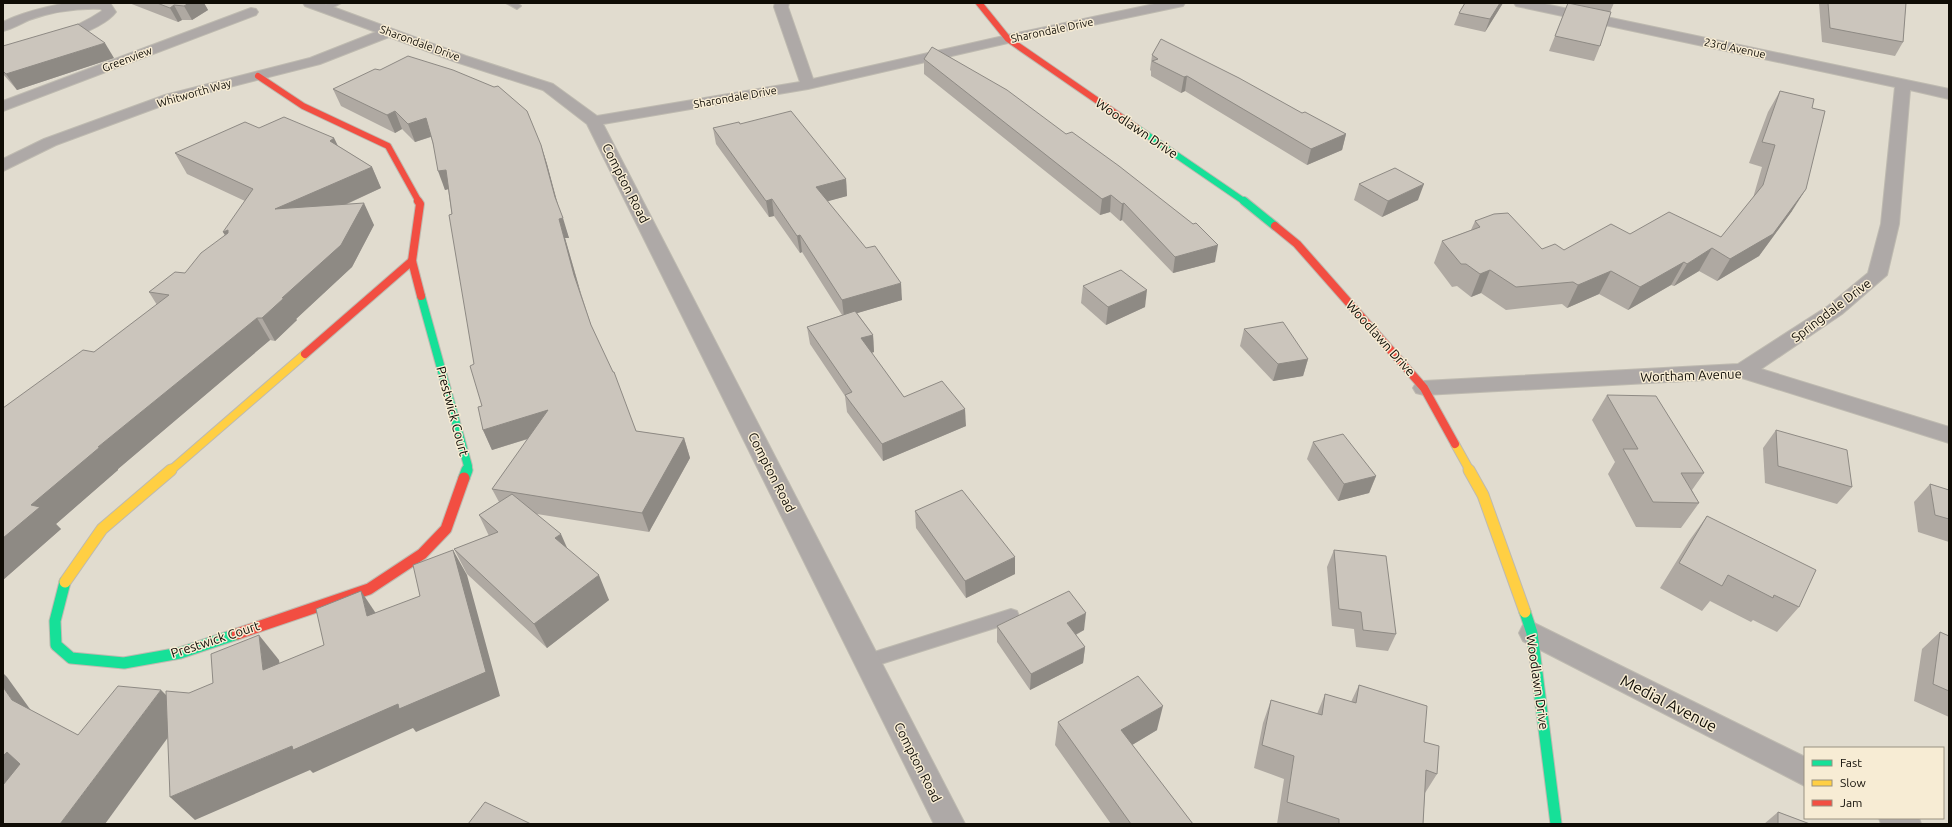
<svg xmlns="http://www.w3.org/2000/svg" width="1952" height="827" viewBox="0 0 1952 827" font-family="Ubuntu,sans-serif">
	<style>
		.lines { fill: none; stroke-linecap: round; stroke-linejoin: round }
		.lane-casing { stroke: #bebab0; stroke-width: 2 }
		.street-casing { stroke: #bebab0; stroke-width: 2 }
		.fast-far2-casing { stroke: #bebab0; stroke-width: 8 }
		.fast-far1-casing { stroke: #bebab0; stroke-width: 10 }
		.fast-casing { stroke: #bebab0; stroke-width: 13 }
		.slow-far1-casing { stroke: #bebab0; stroke-width: 10 }
		.slow-casing { stroke: #bebab0; stroke-width: 13 }
		.jam-far2-casing { stroke: #bebab0; stroke-width: 8 }
		.jam-far1-casing { stroke: #bebab0; stroke-width: 10 }
		.jam-casing { stroke: #bebab0; stroke-width: 13 }
		.lane { fill: #aea9a7; fill-rule: evenodd }
		.street { fill: #aea9a7; fill-rule: evenodd }
		.fast-far2 { stroke: #16e098; stroke-width: 6 }
		.fast-far1 { stroke: #16e098; stroke-width: 8 }
		.fast { stroke: #16e098; stroke-width: 11 }
		.slow-far1 { stroke: #ffcf43; stroke-width: 8 }
		.slow { stroke: #ffcf43; stroke-width: 11 }
		.jam-far2 { stroke: #f24e42; stroke-width: 6 }
		.jam-far1 { stroke: #f24e42; stroke-width: 8 }
		.jam { stroke: #f24e42; stroke-width: 11 }
		.wall { fill: #afa9a2 }
		.shaded-wall { fill: #8e8a84 }
		.building { fill: #cbc5bc; stroke: #8e8a84 }
		.labels { text-anchor: middle; dominant-baseline: central; stroke-width: 3; stroke-linejoin: round; paint-order: stroke }
		.far-street-label { font-size: 11px; fill: #0f0c05; stroke: #f7ecd4 }
		.street-label { font-size: 13px; fill: #0f0c05; stroke: #f7ecd4 }
		.near-street-label { font-size: 16px; fill: #0f0c05; stroke: #f7ecd4 }
	</style>
	<rect width="100%" height="100%" fill="#e1dccf"/>
	<g class="lines">
		<g class="lane-casing">
			<g id="lane">
				<polygon points="330,3 341,3 328,10 322,10 322,6"/>
				<polygon points="506,3 517,3 521,6 517,9"/>
				<polygon points="1011,609 1017,611 1019,616 1017,621 868,668 862,666 859,661 862,656 868,654"/>
			</g>
		</g>
		<g class="street-casing">
			<g id="street">
				<path d="M 67,3 L 110,3 L 116,12 C 100,34 30,51 3,57 L 3,49 C 37,41 72,31 102,11 L 101,9 C 77,8 52,12 29,20 C 20,24 12,29 3,31 L 3,22 C 23,12 45,7 67,3 Z"/>
				<polygon points="303,3 322,3 466,56 553,84 597,116 800,82 774,7 775,3 789,3 788,7 813,79 1008,35 1159,3 1185,3 1183,6 1178,7 1008,43 808,89 603,124 965,824 934,824 587,124 543,90 456,62 389,37 320,64 175,101 56,145 3,171 3,159 44,139 165,95 310,58 376,32 305,6"/>
				<polygon points="1514,3 1540,3 1949,89 1949,99 1910,90 1899,224 1887,275 1842,314 1761,369 1949,427 1949,443 1742,378 1424,395 1416,393 1413,388 1416,383 1424,381 1738,364 1828,306 1868,273 1881,224 1895,87 1521,7 1516,6"/>
				<polygon points="251,8 256,9 258,12 256,15 3,111 3,101"/>
				<polygon points="1532,622 1805,757 1805,786 1523,641 1519,633 1523,625"/>
				<polygon points="1879,818 1919,818 1921,824 1881,824"/>
			</g>
		</g>
		<g class="fast-far2-casing">
			<polyline id="fast-far2" points="1137,128 1245,202"/>
		</g>
		<g class="fast-far1-casing">
			<g id="fast-far1">
				<polyline points="1244,201 1275,226"/>
				<polyline points="421,296 468,466 466,471"/>
			</g>
		</g>
		<g class="fast-casing">
			<g id="fast">
				<polyline points="464,478 467,470"/>
				<polyline points="65,582 55,621 56,645 71,658 124,663 180,653 237,634"/>
				<polyline points="1525,612 1532,633 1556,824"/>
			</g>
		</g>
		<g class="slow-far1-casing">
			<g id="slow-far1">
				<polyline points="1455,444 1470,471"/>
				<polyline points="170,471 305,354"/>
			</g>
		</g>
		<g class="slow-casing">
			<g id="slow">
				<polyline points="1469,470 1483,495 1525,612"/>
				<polyline points="65,582 102,529 171,470"/>
			</g>
		</g>
		<g class="jam-far2-casing">
			<g id="jam-far2">
				<polyline points="979,3 1008,39 1137,128"/>
				<polyline points="258,76 303,106 388,146 419,202"/>
			</g>
		</g>
		<g class="jam-far1-casing">
			<g id="jam-far1">
				<polyline points="418,201 420,204 412,261 421,296"/>
				<polyline points="1275,226 1297,244 1424,388 1455,444"/>
				<polyline points="305,354 412,261"/>
			</g>
		</g>
		<g class="jam-casing">
			<polyline id="jam" points="237,634 369,589 422,554 446,529 464,478"/>
		</g>
		<use href="#lane" class="lane"/>
		<use href="#street" class="street"/>
		<use href="#fast-far2" class="fast-far2"/>
		<use href="#fast-far1" class="fast-far1"/>
		<use href="#fast" class="fast"/>
		<use href="#slow-far1" class="slow-far1"/>
		<use href="#slow" class="slow"/>
		<use href="#jam-far2" class="jam-far2"/>
		<use href="#jam-far1" class="jam-far1"/>
		<use href="#jam" class="jam"/>
	</g>
	<g class="wall">
		<polygon points="129,3 204,3 208,10 192,20 182,20 178,22"/>
		<polygon points="1465,3 1503,3 1485,32 1454,25 1459,13"/>
		<polygon points="1568,3 1614,3 1610,12 1600,46 1594,61 1549,51"/>
		<polygon points="1819,3 1906,3 1903,42 1895,56 1822,42"/>
		<polygon points="3,46 114,58 17,90 3,74"/>
		<polygon points="1152,55 1302,113 1346,134 1342,150 1307,165 1185,91 1181,93 1151,76 1151,71 1150,70"/>
		<polygon points="924,59 1215,262 1173,273 1122,220 1120,221 1110,212 1100,215 924,74"/>
		<polygon points="333,89 541,145 547,164 558,207 569,238 565,238 580,290 591,325 636,431 684,438 690,458 649,532 537,514 567,548 609,600 547,648 467,574 454,549 489,536 479,515 499,502 492,489 528,439 492,450 483,430 482,406 474,364 448,189 445,190 431,137 415,142 402,129 395,133 341,106"/>
		<polygon points="1780,91 1792,211 1759,256 1717,281 1699,271 1674,286 1671,285 1628,310 1599,294 1567,308 1562,304 1506,310 1481,293 1471,297 1457,286 1452,287 1434,263 1442,241 1471,230 1475,221 1542,249 1564,250 1630,234 1721,237 1753,198 1762,167 1749,163 1768,112"/>
		<polygon points="740,124 846,179 847,196 827,201 902,300 857,313 873,335 874,352 871,353 904,397 966,426 883,461 847,412 845,396 810,344 807,327 842,315 802,252 800,253 774,216 769,217 716,144 713,128"/>
		<polygon points="259,128 334,138 338,146 372,167 381,188 345,205 374,225 352,267 296,319 297,320 275,341 270,340 118,469 118,470 56,524 61,529 3,580 3,408 94,352 157,305 149,292 185,273 225,235 245,201 187,174 175,153"/>
		<polygon points="1359,184 1418,200 1382,217 1354,200"/>
		<polygon points="1083,286 1145,307 1106,325 1081,303"/>
		<polygon points="1244,329 1308,359 1303,376 1273,381 1240,346"/>
		<polygon points="1607,395 1704,473 1692,490 1699,503 1681,528 1636,527 1608,474 1615,462 1592,420"/>
		<polygon points="1776,430 1852,487 1837,504 1765,483 1763,448"/>
		<polygon points="1313,442 1376,476 1369,493 1338,501 1307,459"/>
		<polygon points="1930,484 1949,490 1949,542 1918,532 1914,502"/>
		<polygon points="915,511 1015,574 966,598 916,528"/>
		<polygon points="1707,516 1799,607 1777,632 1753,620 1751,622 1710,601 1702,611 1660,588 1689,541"/>
		<polygon points="1334,550 1396,634 1388,651 1356,647 1354,629 1332,626 1327,567"/>
		<polygon points="997,626 1084,630 1076,635 1085,647 1083,663 1030,690 997,642"/>
		<polygon points="1940,632 1949,636 1949,717 1914,701 1922,649"/>
		<polygon points="1359,685 1424,742 1437,774 1425,793 1423,824 1277,824 1284,779 1254,768 1263,723 1271,700 1317,714 1325,694 1351,702"/>
		<polygon points="1058,722 1157,730 1132,745 1193,824 1111,824 1055,745"/>
		<polygon points="1778,812 1810,824 1764,824"/>
	</g>
	<g class="shaded-wall">
		<polygon points="189,3 204,3 208,10 192,20 184,6"/>
		<polygon points="1500,3 1503,3 1485,32 1490,19"/>
		<polygon points="174,5 182,20 178,22 170,8"/>
		<polygon points="105,43 114,58 17,90 6,74"/>
		<polygon points="1187,76 1185,91 1181,93 1184,77"/>
		<polygon points="395,111 402,129 395,133 387,115"/>
		<polygon points="426,118 433,136 415,142 408,124"/>
		<polygon points="1346,134 1342,150 1307,165 1311,149"/>
		<polygon points="334,138 344,159 330,141"/>
		<polygon points="541,145 547,164 561,216 555,197"/>
		<polygon points="372,167 381,188 287,231 275,209"/>
		<polygon points="446,170 453,188 445,190 438,171"/>
		<polygon points="846,179 847,196 818,204 816,187"/>
		<polygon points="1424,184 1418,200 1382,217 1388,201"/>
		<polygon points="1806,189 1792,211 1759,256 1717,281 1730,259"/>
		<polygon points="1111,195 1110,212 1100,215 1102,199"/>
		<polygon points="772,199 774,216 769,217 766,201"/>
		<polygon points="364,203 374,225 352,267 296,319 297,320 275,341 262,318 282,298"/>
		<polygon points="1124,203 1122,220 1120,221 1122,204"/>
		<polygon points="563,218 569,238 565,238 581,294 574,275 559,219"/>
		<polygon points="228,230 236,254 223,232"/>
		<polygon points="800,235 802,252 800,253 797,236"/>
		<polygon points="1218,245 1215,262 1173,273 1175,257"/>
		<polygon points="1712,248 1699,271 1674,286 1687,264"/>
		<polygon points="1684,262 1671,285 1628,310 1640,287"/>
		<polygon points="1490,270 1481,293 1471,297 1480,274"/>
		<polygon points="1611,271 1599,294 1567,308 1578,285"/>
		<polygon points="901,283 902,300 844,317 842,300"/>
		<polygon points="1147,290 1145,307 1106,325 1108,307"/>
		<polygon points="257,318 270,340 118,469 118,470 56,524 61,529 3,580 3,538 31,505 98,447"/>
		<polygon points="873,335 874,352 862,356 861,338"/>
		<polygon points="1308,359 1303,376 1273,381 1278,364"/>
		<polygon points="965,409 966,426 883,461 882,444"/>
		<polygon points="548,410 555,430 492,450 483,430"/>
		<polygon points="684,438 690,458 649,532 642,513"/>
		<polygon points="1376,476 1369,493 1338,501 1344,484"/>
		<polygon points="561,534 572,559 555,538"/>
		<polygon points="453,550 467,575 500,696 416,732 413,728 313,773 310,770 195,820 170,797 292,746 398,704"/>
		<polygon points="1015,557 1015,574 966,598 965,581"/>
		<polygon points="599,575 609,600 547,648 534,624"/>
		<polygon points="361,591 377,615 367,616"/>
		<polygon points="1086,613 1084,630 1065,640 1067,623"/>
		<polygon points="259,635 279,660 284,694 263,670"/>
		<polygon points="1085,647 1083,663 1030,690 1031,674"/>
		<polygon points="3,673 7,677 40,723 12,700 3,687"/>
		<polygon points="161,690 185,714 105,824 60,824"/>
		<polygon points="1163,706 1157,730 1117,754 1121,730"/>
		<polygon points="7,752 37,775 3,805 3,756"/>
	</g>
	<g class="building">
		<polygon points="157,3 189,3 184,6 174,5 170,8"/>
		<polygon points="1465,3 1500,3 1490,19 1459,13"/>
		<polygon points="1568,3 1611,12 1600,46 1555,36"/>
		<polygon points="1828,3 1906,3 1903,42 1830,28"/>
		<polygon points="78,24 105,43 6,74 3,71 3,46"/>
		<polygon points="1161,39 1239,78 1302,113 1305,112 1346,134 1311,149 1187,76 1184,77 1152,61 1158,59 1152,55"/>
		<polygon points="932,47 1007,90 1066,134 1072,132 1119,166 1193,224 1196,223 1218,245 1175,257 1124,203 1122,204 1111,195 1102,199 924,59"/>
		<polygon points="408,56 453,70 494,87 498,86 527,111 541,145 555,197 563,218 559,219 574,275 591,325 613,372 614,372 636,431 684,438 642,513 492,489 548,410 483,430 478,407 482,406 470,366 474,364 449,215 452,214 446,170 438,171 433,143 426,118 408,124 395,111 387,115 333,89 375,69 380,70"/>
		<polygon points="1780,91 1814,99 1812,108 1825,111 1806,189 1773,234 1730,259 1712,248 1687,264 1684,262 1640,287 1611,271 1578,285 1573,282 1516,287 1490,270 1480,274 1466,264 1461,264 1442,241 1480,227 1475,221 1494,214 1508,213 1542,249 1555,244 1564,250 1611,224 1630,234 1669,212 1721,237 1763,185 1775,145 1762,142"/>
		<polygon points="791,111 846,179 816,187 866,248 875,246 901,283 842,300 800,235 797,236 772,199 766,201 713,128 739,122 740,124"/>
		<polygon points="284,117 334,138 330,141 372,167 275,209 364,203 341,245 282,298 284,298 262,318 257,318 98,447 100,447 31,505 40,507 3,538 3,408 83,350 94,352 169,295 149,292 175,272 185,273 201,253 228,233 228,230 223,232 253,189 175,153 245,122 259,128"/>
		<polygon points="1395,168 1424,184 1388,201 1359,184"/>
		<polygon points="1121,270 1147,290 1108,307 1083,286"/>
		<polygon points="855,311 873,335 861,338 904,397 942,381 965,409 882,444 845,395 852,392 807,327"/>
		<polygon points="1283,322 1308,359 1278,364 1244,329"/>
		<polygon points="1607,395 1656,396 1704,473 1681,473 1699,503 1653,502 1623,449 1638,449"/>
		<polygon points="1776,430 1847,450 1852,487 1778,466"/>
		<polygon points="1343,434 1376,476 1344,484 1313,442"/>
		<polygon points="1930,484 1949,490 1949,519 1935,515"/>
		<polygon points="962,490 1015,557 965,581 915,511"/>
		<polygon points="512,494 561,534 555,538 599,575 534,624 454,549 498,532 479,515"/>
		<polygon points="1707,516 1816,570 1799,607 1774,595 1773,598 1728,575 1722,586 1679,563"/>
		<polygon points="453,550 486,672 399,709 398,704 293,750 292,746 170,797 166,691 189,693 213,683 211,654 259,635 263,670 324,645 316,609 361,591 367,616 420,596 413,565"/>
		<polygon points="1334,550 1386,556 1396,634 1363,630 1361,612 1339,609"/>
		<polygon points="1069,591 1086,613 1067,623 1085,647 1031,674 997,626"/>
		<polygon points="1940,632 1949,636 1949,691 1933,684"/>
		<polygon points="1138,676 1163,706 1121,730 1193,824 1131,824 1058,722"/>
		<polygon points="1359,685 1427,706 1424,742 1439,746 1437,774 1426,770 1423,824 1339,824 1339,819 1287,802 1294,756 1262,745 1271,700 1322,715 1325,694 1356,703"/>
		<polygon points="118,686 161,690 60,824 3,824 3,785 20,764 7,752 3,756 3,687 12,700 78,735"/>
		<polygon points="485,802 531,824 468,824"/>
		<polygon points="1778,812 1810,824 1778,824"/>
	</g>
	<g class="labels">
		<g class="far-street-label">
			<text transform="translate(1052 30) rotate(-12)">Sharondale Drive</text>
			<text transform="translate(420 43) rotate(20)">Sharondale Drive</text>
			<text transform="translate(1735 48) rotate(12)">23rd Avenue</text>
			<text transform="translate(127 59) rotate(-21)">Greenview</text>
			<text transform="translate(194 93) rotate(-16)">Whitworth Way</text>
			<text transform="translate(735 97) rotate(-10)">Sharondale Drive</text>
		</g>
		<g class="street-label">
			<text transform="translate(1137 128) rotate(34)">Woodlawn Drive</text>
			<text transform="translate(626 183) rotate(63)">Compton Road</text>
			<text transform="translate(1831 310) rotate(-37)">Springdale Drive</text>
			<text transform="translate(1381 338) rotate(48)">Woodlawn Drive</text>
			<text transform="translate(1691 375) rotate(-2)">Wortham Avenue</text>
			<text transform="translate(453 411) rotate(75)">Prestwick Court</text>
			<text transform="translate(772 472) rotate(63)">Compton Road</text>
			<text transform="translate(215 639) rotate(-18)">Prestwick Court</text>
			<text transform="translate(1538 682) rotate(82)">Woodlawn Drive</text>
			<text transform="translate(918 762) rotate(63)">Compton Road</text>
		</g>
		<g class="near-street-label">
			<text transform="translate(1669 703) rotate(27)">Medial Avenue</text>
		</g>
	</g>
	<rect width="1952" height="827" fill="none" stroke="#0f0c05" stroke-width="8"/>
	<rect x="1804" y="747" width="140" height="72" fill="#f7ecd4" stroke="#9a9281"/>
	<rect x="1812" y="760" width="20" height="6" fill="#16e098" stroke="#9a9281"/>
	<text x="1840" y="767" font-size="12" fill="#0f0c05">Fast</text>
	<rect x="1812" y="780" width="20" height="6" fill="#ffcf43" stroke="#9a9281"/>
	<text x="1840" y="787" font-size="12" fill="#0f0c05">Slow</text>
	<rect x="1812" y="800" width="20" height="6" fill="#f24e42" stroke="#9a9281"/>
	<text x="1840" y="807" font-size="12" fill="#0f0c05">Jam</text>
</svg>
